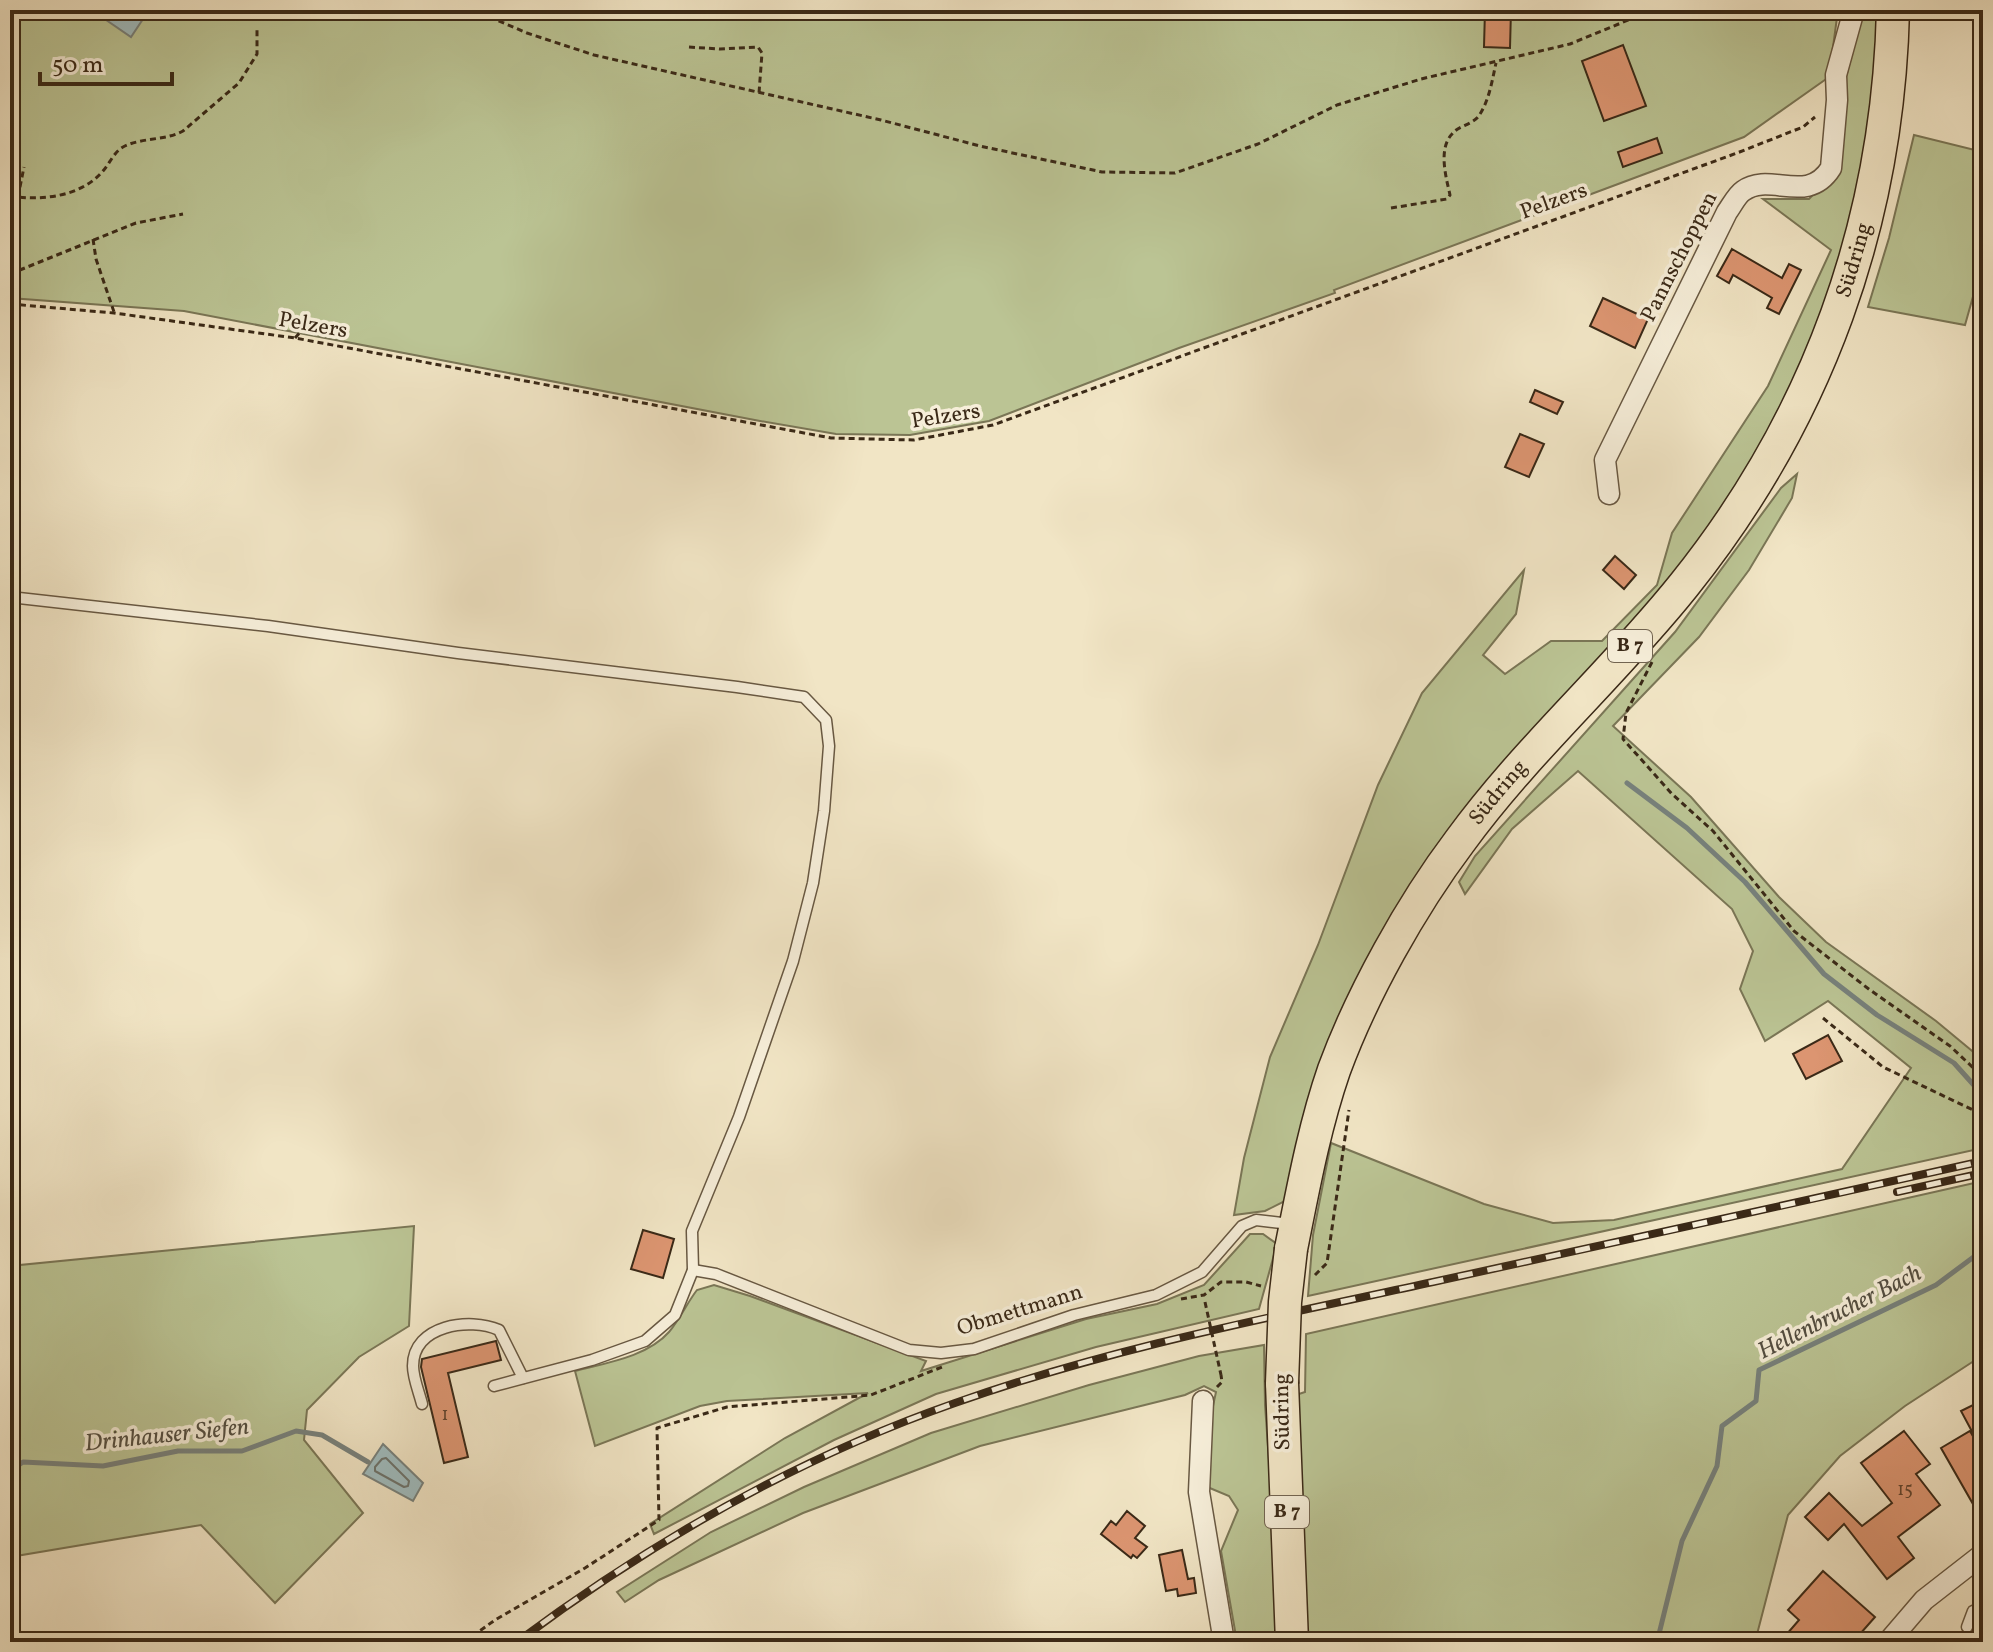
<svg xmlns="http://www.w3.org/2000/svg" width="1993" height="1652" viewBox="0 0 1993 1652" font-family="Vollkorn,serif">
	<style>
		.green { fill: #bbc494; stroke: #7a7656; stroke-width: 2 }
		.water { fill: #9fbcbf; stroke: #77817c; stroke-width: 2 }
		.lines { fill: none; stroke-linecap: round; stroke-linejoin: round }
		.shore { stroke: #6c726b; stroke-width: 2 }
		.stream { stroke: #77817c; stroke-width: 5 }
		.building { fill: #dc9571; stroke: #3a2917; stroke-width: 2 }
		.service-casing { stroke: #685842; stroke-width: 13 }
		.minor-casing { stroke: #685842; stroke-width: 23 }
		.primary-casing { stroke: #3a2917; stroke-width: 35 }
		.path { stroke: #3a2917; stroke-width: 3; stroke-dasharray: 6 4; stroke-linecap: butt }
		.service { stroke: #f6eed9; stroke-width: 10 }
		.minor { stroke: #f6eed9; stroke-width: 20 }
		.primary { stroke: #f1e5c5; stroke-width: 32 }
		.rail-casing { stroke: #3a2917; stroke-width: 8 }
		.rail { stroke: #f6eed9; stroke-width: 5; stroke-dasharray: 15; stroke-linecap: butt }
		.primary-bridge-casing { stroke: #3a2917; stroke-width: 35; stroke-linecap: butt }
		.path-bridge { stroke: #3a2917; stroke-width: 3; stroke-dasharray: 6 4; stroke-linecap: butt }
		.primary-bridge { stroke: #f1e5c5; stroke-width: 32 }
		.labels { text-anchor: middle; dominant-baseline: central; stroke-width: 7; stroke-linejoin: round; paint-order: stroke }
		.number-label { font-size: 18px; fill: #62442e }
		.shield { fill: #f6eed9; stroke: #726451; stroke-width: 2 }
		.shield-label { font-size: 20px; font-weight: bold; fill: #3a2917 }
		.street-label { font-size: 22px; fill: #3a2917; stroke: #f6eed9 }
		.water-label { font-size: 24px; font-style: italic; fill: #534e41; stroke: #f6eed9 }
	</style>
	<rect width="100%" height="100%" fill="#f1e5c5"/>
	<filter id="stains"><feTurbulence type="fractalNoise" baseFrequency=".0025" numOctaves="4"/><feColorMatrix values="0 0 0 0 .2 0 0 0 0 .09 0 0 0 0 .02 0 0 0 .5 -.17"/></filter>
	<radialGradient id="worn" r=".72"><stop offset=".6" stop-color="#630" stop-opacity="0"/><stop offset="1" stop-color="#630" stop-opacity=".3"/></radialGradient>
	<g class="green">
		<polygon points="10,10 1838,10 1829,77 1744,137 1334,290 1335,293 1179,348 989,421 910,435 836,434 760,421 184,311 10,298"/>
		<polygon points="1863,10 1876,12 1876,78 1842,279 1755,465 1687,566 1454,830 1285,1201 1265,1211 1234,1215 1244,1158 1270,1057 1318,945 1378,785 1422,693 1524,570 1516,614 1483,655 1505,674 1551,641 1602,641 1657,585 1672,533 1768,386 1831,250 1763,199 1809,199 1836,171 1845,81"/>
		<polygon points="1914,135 1983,152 1983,261 1965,325 1868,307 1889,238"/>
		<polygon points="1797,474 1792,498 1749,570 1699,637 1613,726 1691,797 1779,897 1826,942 1936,1021 1983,1060 1983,1148 1308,1296 1313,1235 1331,1143 1484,1204 1553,1223 1614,1220 1842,1169 1911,1068 1828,1001 1765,1041 1740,989 1753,951 1732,909 1578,771 1512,829 1465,894 1459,882 1475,856 1675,632 1781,488"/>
		<polygon points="1983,1181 1983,1355 1905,1406 1840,1456 1788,1515 1755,1642 1305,1642 1293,1396 1305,1392 1306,1334"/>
		<polygon points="414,1226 409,1326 359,1357 307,1410 304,1440 363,1513 275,1603 201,1525 10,1557 10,1266"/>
		<path d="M 1250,1234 L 1263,1234 L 1277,1244 L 1259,1309 L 1096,1347 L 936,1394 L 834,1440 L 654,1534 L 650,1524 L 785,1438 L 868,1393 L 727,1401 L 700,1406 L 595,1446 L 575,1371 C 605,1363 647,1357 669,1332 C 680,1319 687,1303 697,1290 L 714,1285 L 750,1296 L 926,1361 L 921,1371 L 1086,1319 L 1157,1304 L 1204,1285 Z"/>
		<polygon points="1264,1345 1265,1405 1282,1642 1237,1642 1221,1551 1238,1510 1229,1496 1205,1486 1208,1429 1216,1392 1204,1386 1185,1395 980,1446 803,1513 659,1580 625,1602 617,1592 711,1532 804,1487 931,1433 1089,1385 1199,1356"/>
	</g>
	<g class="water">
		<polygon points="98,10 149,10 131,37 96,13"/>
		<polygon points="383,1444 423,1483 413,1501 363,1474"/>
	</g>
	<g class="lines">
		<polygon class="shore" points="386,1458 409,1481 408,1486 404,1487 375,1471 375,1467 382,1459"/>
		<g class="stream">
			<polyline points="1627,783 1687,828 1745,882 1824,974 1877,1015 1954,1063 1980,1092 1978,1102"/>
			<polyline points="1980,1115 1983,1117"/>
			<polyline points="10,1471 23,1462 103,1466 178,1451 242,1451 296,1431 322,1435 368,1462"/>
			<polyline points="1657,1642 1682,1541 1717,1466 1722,1426 1756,1401 1759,1370 1936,1285 1983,1250"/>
		</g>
	</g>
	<g class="building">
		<polygon points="1485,10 1511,10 1510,48 1484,47"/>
		<polygon points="1623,45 1646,106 1604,121 1582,61"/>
		<polygon points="1657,138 1662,153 1623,167 1618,152"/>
		<polygon points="1732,249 1782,278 1789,264 1801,270 1779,314 1767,308 1772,298 1733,275 1729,283 1717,276"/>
		<polygon points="1603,298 1648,319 1635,348 1590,326"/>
		<polygon points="1535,390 1563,402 1557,414 1530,402"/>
		<polygon points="1520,434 1544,444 1529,477 1505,467"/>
		<polygon points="1615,556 1636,575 1624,589 1603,570"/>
		<polygon points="1828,1035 1842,1061 1806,1079 1793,1054"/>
		<polygon points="643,1230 674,1239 663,1278 631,1269"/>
		<polygon points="496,1341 501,1360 448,1373 468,1457 444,1463 421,1367 422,1359"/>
		<polygon points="1983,1400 1983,1452 1961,1411"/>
		<polygon points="1904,1431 1930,1464 1916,1474 1940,1505 1898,1537 1914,1558 1887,1579 1844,1524 1828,1540 1805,1517 1829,1493 1862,1526 1892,1503 1861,1463"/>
		<polygon points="1970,1431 1983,1454 1983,1498 1973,1504 1941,1448"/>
		<polygon points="1127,1511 1145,1526 1135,1538 1147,1547 1137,1558 1133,1555 1131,1558 1101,1534 1111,1521 1116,1525"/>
		<polygon points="1182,1550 1188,1579 1194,1578 1196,1593 1178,1596 1177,1589 1166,1591 1159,1555"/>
		<polygon points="1823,1571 1875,1617 1853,1642 1780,1642 1799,1620 1788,1610"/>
	</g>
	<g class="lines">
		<g class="service-casing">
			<g id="service">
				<polyline points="10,597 268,626 458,653 737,687 804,697 826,720 829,746 824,811 813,883 793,961 739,1117 692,1231 693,1270 675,1315 645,1341 592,1360 494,1386"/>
				<polyline points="693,1270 716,1274 909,1350 941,1353 974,1349 1074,1315 1156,1295 1202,1272 1242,1226 1256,1220 1290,1224"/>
				<path d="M 422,1404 C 419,1392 413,1378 413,1366 C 413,1325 470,1317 499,1330 L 523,1378"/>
				<polyline points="1967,1627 1973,1611 1983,1608"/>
			</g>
		</g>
		<g class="minor-casing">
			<g id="minor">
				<path d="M 1609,494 L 1605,460 L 1727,212 C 1732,205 1737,195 1743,191 C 1770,171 1807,206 1831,168 L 1837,100 L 1836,75 L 1854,10"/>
				<polyline points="1203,1401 1199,1492 1224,1642"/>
				<polyline points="1888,1642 1924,1600 1983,1554"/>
			</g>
		</g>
		<g class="primary-casing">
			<g id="primary">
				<path id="s1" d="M 1291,1249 C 1303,1189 1314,1128 1334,1070 C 1362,994 1411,906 1460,841 C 1527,749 1613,674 1684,585 C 1818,418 1888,223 1893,10"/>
				<polyline points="1282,1383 1292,1642"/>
			</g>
		</g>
		<g class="path">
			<polyline points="482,10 492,18 527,33 594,55 881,120 980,146 1102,172 1175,173 1258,144 1337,105 1421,79 1570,44 1638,16 1636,10"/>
			<polyline points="689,47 720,49 758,47 762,53 759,93"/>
			<path d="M 10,196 C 41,201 81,197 103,171 C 110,163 114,152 123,147 C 142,137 165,141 183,131 L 239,83 L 257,54 L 257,29"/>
			<polyline points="18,197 24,167"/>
			<path d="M 1391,208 L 1447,199 L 1450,195 C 1446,177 1438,149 1452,134 C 1458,126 1471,125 1478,117 C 1489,102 1492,81 1496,63"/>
			<polyline points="93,239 96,259 114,312"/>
			<polyline points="10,274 136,223 183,214"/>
			<polyline points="10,304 114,313 295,338 831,438 914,440 993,425 1737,153 1803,127 1815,117"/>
			<polyline points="295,338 313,318"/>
			<polyline points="1652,662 1626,713 1623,739 1672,794 1713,831 1794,931 1870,990 1950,1046 1983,1077"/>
			<polyline points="1823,1018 1883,1067 1973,1110 1983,1110"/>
			<polyline points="1315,1275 1327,1263 1349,1110"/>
			<polyline points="1181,1299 1204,1295 1221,1282 1246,1282 1261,1286"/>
			<polyline points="1217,1387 1222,1382 1221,1375"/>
			<polyline points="464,1642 495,1620 585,1568 659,1520 657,1428 727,1407 871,1395 942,1367"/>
		</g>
		<use href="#service" class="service"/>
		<use href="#minor" class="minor"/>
		<use href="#primary" class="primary"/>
		<g class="rail-casing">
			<g id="rail">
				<polyline points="1897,1192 1983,1173"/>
				<path d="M 517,1642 C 651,1542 797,1458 955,1403 C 1110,1348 1272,1317 1433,1282 C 1616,1242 1800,1202 1983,1161"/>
			</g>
		</g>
		<use href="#rail" class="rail"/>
		<g class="primary-bridge-casing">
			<polyline id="primary-bridge" points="1282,1383 1285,1302 1291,1249"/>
		</g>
		<polyline class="path-bridge" points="1205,1302 1221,1375"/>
		<use href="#primary-bridge" class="primary-bridge"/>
	</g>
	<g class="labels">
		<g class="number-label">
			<text x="445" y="1415">1</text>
			<text x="1905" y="1490">15</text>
		</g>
		<g class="shield">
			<rect x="1608" y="630" width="44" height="32" rx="6"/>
			<rect x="1265" y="1496" width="44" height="32" rx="6"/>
		</g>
		<g class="shield-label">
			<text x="1630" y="646">B 7</text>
			<text x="1287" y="1512">B 7</text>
		</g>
		<g class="street-label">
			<text transform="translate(1554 202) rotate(-20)">Pelzers</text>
			<text transform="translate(1680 257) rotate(-63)">Pannschoppen</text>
			<text stroke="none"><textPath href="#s1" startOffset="1156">Südring</textPath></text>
			<text transform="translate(313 326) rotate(10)">Pelzers</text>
			<text transform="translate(946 417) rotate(-9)">Pelzers</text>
			<text stroke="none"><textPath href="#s1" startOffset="508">Südring</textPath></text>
			<text transform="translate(1020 1311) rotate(-17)">Obmettmann</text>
			<text transform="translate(1283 1412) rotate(-91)">Südring</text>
		</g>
		<g class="water-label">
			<text transform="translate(1840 1313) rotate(-27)">Hellenbrucher Bach</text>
			<text transform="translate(167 1436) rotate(-6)">Drinhauser Siefen</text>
		</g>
	</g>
	<rect width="1993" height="1652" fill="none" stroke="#f1e5c5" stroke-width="40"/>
	<rect x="12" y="12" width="1969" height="1628" fill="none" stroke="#3a2917" stroke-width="4"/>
	<rect x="20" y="20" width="1953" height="1612" fill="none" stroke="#3a2917" stroke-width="2"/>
	<path d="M40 72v12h132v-12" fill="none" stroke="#3a2917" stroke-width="4"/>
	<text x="52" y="72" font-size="24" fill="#3a2917" stroke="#f6eed9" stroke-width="6" paint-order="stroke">50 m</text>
	<rect width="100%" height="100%" filter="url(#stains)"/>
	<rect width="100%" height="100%" fill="url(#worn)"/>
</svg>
